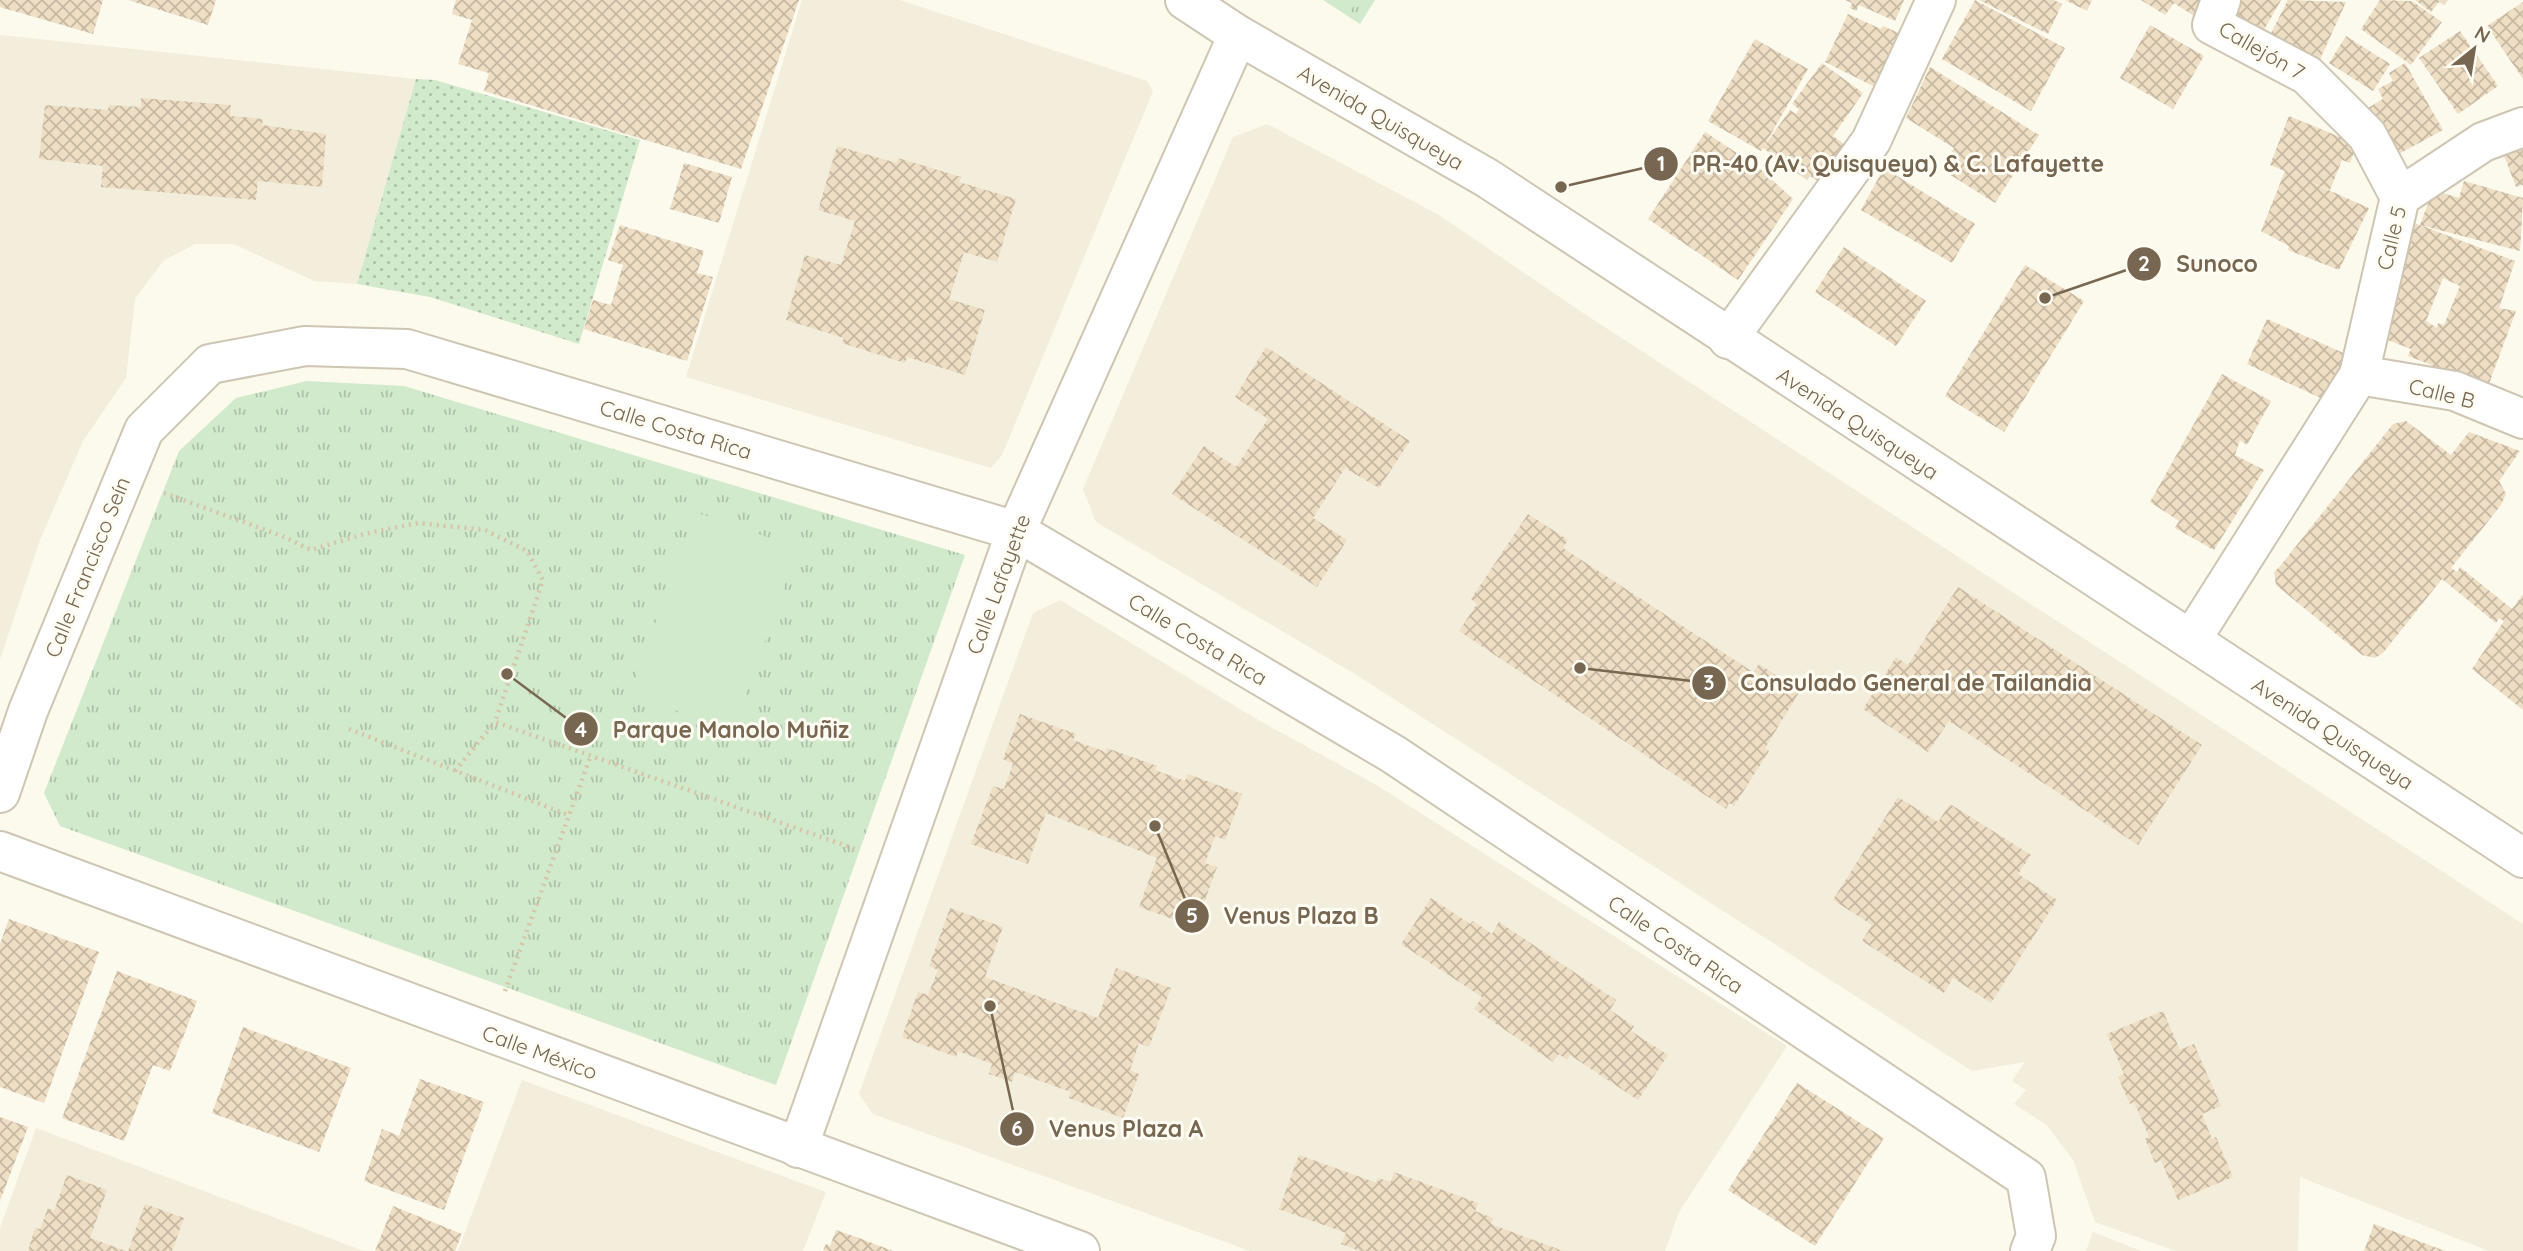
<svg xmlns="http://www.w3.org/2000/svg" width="2523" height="1251" viewBox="0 0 2523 1251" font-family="Quicksand,sans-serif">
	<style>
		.residential { fill: #f3eddb }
		.grass { fill: url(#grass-dots) }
		.park { fill: url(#park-tufts) }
		.garden { fill: #d0eacb }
		.building { fill: url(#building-cross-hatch); fill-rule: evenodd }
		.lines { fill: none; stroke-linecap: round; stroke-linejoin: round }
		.minor-casing { stroke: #cec5b2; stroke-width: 42 }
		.path { stroke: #d5c4a8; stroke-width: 4.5; stroke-dasharray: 2 5; stroke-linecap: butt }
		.minor { stroke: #fff; stroke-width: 38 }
		.labels { text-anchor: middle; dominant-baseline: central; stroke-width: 6; stroke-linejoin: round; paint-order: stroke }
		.street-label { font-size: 21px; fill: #776650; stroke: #fefcf3 }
		.leader { fill: none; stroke: #776650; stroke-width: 2.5 }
		.callout-dot { fill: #776650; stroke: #fefcf3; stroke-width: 2.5 }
		.mark-label { font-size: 21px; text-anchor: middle; font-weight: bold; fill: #fff }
		.callout-label { font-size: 23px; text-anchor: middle; font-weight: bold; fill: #776650; stroke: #fefcf3; stroke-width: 6; stroke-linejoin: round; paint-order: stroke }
	</style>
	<defs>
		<pattern id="grass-dots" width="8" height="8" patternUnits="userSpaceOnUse" patternTransform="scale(1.75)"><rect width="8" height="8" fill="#d0eacb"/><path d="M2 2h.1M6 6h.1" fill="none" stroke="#aec1a7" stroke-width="1.8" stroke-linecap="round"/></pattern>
		<pattern id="park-tufts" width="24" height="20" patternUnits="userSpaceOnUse" patternTransform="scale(1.75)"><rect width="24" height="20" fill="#d0eacb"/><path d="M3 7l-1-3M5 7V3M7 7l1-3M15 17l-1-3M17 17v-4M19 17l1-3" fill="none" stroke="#aec1a7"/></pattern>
		<pattern id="building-cross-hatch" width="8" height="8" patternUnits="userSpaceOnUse" patternTransform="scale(1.75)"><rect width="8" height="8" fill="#eedec4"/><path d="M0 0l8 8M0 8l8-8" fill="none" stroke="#c6b8a2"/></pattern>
	</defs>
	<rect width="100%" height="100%" fill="#fcf9ed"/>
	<g class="residential">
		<polygon points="802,0 900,0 1147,81 1153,91 1002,455 991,468 686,377"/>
		<polygon points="0,35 416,79 357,284 314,281 234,244 195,244 163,261 135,299 126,378 83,441 40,540 0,659"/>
		<polygon points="1267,124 1439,215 1583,313 2523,924 2523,1251 2489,1251 2300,1177 2298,1251 2176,1251 2095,1222 2073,1160 2047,1125 2014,1104 2026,1090 2012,1081 2025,1062 1972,1071 1355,674 1096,522 1083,489 1233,137"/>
		<polygon points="1060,600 1253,717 1378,786 1787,1046 1679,1212 1665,1251 1250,1251 873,1114 859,1094 1033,613"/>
		<polygon points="522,1080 826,1192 803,1251 458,1251"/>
		<polygon points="36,1128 241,1205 364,1251 0,1251 0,1228"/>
		<polygon points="2093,1232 2141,1251 2086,1251"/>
	</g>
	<polygon class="grass" points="416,79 435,80 640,140 579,344 430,297 357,284"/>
	<g class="park">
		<polygon points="1323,0 1375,0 1360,24"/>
		<polygon points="307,381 404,386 965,555 776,1085 60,826 44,793 179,451 236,398"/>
	</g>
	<g class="garden">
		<polygon points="1327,0 1357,0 1349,14"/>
		<polygon points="695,512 798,548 733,731 630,694"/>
	</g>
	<g class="building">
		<polygon points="0,0 103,0 93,34 0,7"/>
		<polygon points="128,0 216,0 208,25"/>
		<polygon points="456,0 799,0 741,169 484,91 489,73 458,64 472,20 452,14"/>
		<polygon points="1845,0 1904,0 1895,21 1859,5 1856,11 1850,8 1852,3"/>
		<polygon points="1975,0 2065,48 2031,111 1942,59"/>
		<polygon points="1979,0 2054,0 2062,4 2048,34"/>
		<polygon points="2065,0 2092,0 2087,11"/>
		<polygon points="2141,0 2205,0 2194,16 2174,3 2165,15"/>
		<polygon points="2240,0 2281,0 2260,37 2228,19"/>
		<polygon points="2288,0 2346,2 2318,64 2268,39"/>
		<polygon points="2380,0 2412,1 2442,22 2411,65 2361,29"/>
		<polygon points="2415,0 2448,0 2444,5 2439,2 2431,12"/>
		<polygon points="2523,2 2523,79 2487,26"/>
		<polygon points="1848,14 1881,29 1883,26 1901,34 1873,86 1825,62"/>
		<polygon points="2150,25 2204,56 2173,109 2120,78"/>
		<polygon points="2460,31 2498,86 2458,114 2419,58"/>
		<polygon points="2346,36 2390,64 2373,91 2329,63"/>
		<polygon points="1755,39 1808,69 1763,148 1790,110 1796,114 1799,109 1792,104 1822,63 1863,93 1833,136 1844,144 1817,181 1810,176 1807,180 1763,148 1761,151 1708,121"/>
		<polygon points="2405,63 2443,130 2395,156 2368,108 2383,99 2378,89 2393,81 2389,73"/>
		<polygon points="1930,67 2039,135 1995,203 1941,169 1954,148 1906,118"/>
		<polygon points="141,98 231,105 230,116 263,119 262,125 326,134 322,187 258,181 256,200 101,187 103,166 39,159 45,105 108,110 109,105 141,107"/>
		<polygon points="2289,116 2357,144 2350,163 2342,160 2330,190 2308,181 2369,208 2339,270 2288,250 2289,246 2261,231 2285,171 2270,165"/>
		<polygon points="1705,132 1758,167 1793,199 1738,280 1648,219"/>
		<polygon points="2523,142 2523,185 2516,187 2502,150"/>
		<polygon points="837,146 897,163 898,158 961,177 959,182 1016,199 997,262 964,252 949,299 985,310 965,375 907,357 905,363 842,343 844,338 786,320 805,255 841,265 855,221 818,210"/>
		<polygon points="684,163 732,177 719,223 670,209"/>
		<polygon points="1884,168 1975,224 1952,263 1861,210"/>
		<polygon points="2464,181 2523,198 2520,251 2420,225 2433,190 2459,198"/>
		<path d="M 2409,221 L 2515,261 L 2499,308 L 2516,311 L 2487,389 L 2431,369 L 2432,365 L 2408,356 L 2411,349 L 2377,336 L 2408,253 L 2402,251 ZM 2443,278 L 2460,286 L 2444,325 L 2438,323 L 2437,328 L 2426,321 Z"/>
		<polygon points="620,225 704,251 697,273 713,277 687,361 584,329 593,300 611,305 623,265 608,260"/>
		<polygon points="1844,247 1926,301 1896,346 1815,292"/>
		<polygon points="2025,265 2084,301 2004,432 1945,396"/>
		<polygon points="2267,319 2348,355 2327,401 2247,364"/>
		<polygon points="1266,347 1410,441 1379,488 1345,468 1313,518 1347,540 1317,587 1172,494 1204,446 1236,467 1268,419 1235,397"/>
		<polygon points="2222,374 2271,401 2247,445 2240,440 2235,455 2264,470 2214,550 2175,528 2179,521 2150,502"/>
		<polygon points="2406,421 2451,455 2469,432 2520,451 2499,481 2506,494 2501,505 2451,568 2457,572 2460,567 2512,609 2523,594 2523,710 2472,669 2504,621 2499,618 2496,623 2442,579 2383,653 2375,658 2362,655 2276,585 2274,572 2281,565 2393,424"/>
		<polygon points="1528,514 1568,540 1563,548 1753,672 1759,664 1800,691 1765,748 1769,751 1734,806 1729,803 1726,809 1459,631 1477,604 1471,599"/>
		<polygon points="1958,587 2202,745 2138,845 1949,721 1928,752 1863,709 1896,657 1908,665"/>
		<polygon points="1020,714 1076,734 1073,740 1106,752 1107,748 1157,766 1155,770 1185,781 1188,774 1242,794 1225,840 1215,836 1205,863 1217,867 1195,927 1139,907 1157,858 1054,816 1046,813 1028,864 971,844 993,786 1004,789 1013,764 1003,759"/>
		<polygon points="1898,797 1938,822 1950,804 2031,855 2018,874 2057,900 1991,1003 1953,978 1944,993 1862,941 1872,925 1833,900"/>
		<polygon points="1431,898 1470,924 1473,921 1492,934 1499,922 1616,1000 1610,1010 1634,1026 1631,1031 1668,1055 1638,1100 1570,1055 1567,1060 1559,1054 1553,1062 1474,1009 1482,997 1401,944"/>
		<polygon points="950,908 1003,927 985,977 1098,1018 1116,968 1171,988 1149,1047 1139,1043 1130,1070 1139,1074 1123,1118 1069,1098 1071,1092 1015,1072 1012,1082 989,1074 992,1064 958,1051 956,1057 902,1037 918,992 928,995 938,970 929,966"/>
		<polygon points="9,919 99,952 44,1103 0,1087 0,944"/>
		<polygon points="117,971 197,1001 170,1071 153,1065 124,1141 62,1118"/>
		<polygon points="2163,1011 2180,1050 2194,1044 2221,1106 2202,1114 2212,1139 2216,1137 2233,1177 2178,1200 2161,1160 2155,1163 2145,1139 2149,1137 2134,1102 2130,1104 2118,1077 2124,1074 2107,1034"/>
		<polygon points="243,1027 351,1068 319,1152 212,1113"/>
		<polygon points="420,1079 484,1102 444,1210 364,1181 382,1129 399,1136"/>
		<polygon points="1797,1083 1884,1138 1815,1246 1728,1190"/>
		<polygon points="0,1117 28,1127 0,1201"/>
		<polygon points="1299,1155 1377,1183 1378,1178 1391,1182 1394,1172 1478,1203 1475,1211 1493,1218 1491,1224 1563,1251 1360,1251 1341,1244 1346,1233 1279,1209"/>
		<polygon points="67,1175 107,1190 90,1238 126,1251 28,1251 35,1228 40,1229 48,1208 54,1211"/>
		<polygon points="145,1204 184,1218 172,1251 128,1251"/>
		<polygon points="393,1206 462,1234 455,1251 375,1251"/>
		<polygon points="2374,1224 2445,1251 2364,1251"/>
		<polygon points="836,1230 859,1238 893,1251 823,1251 826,1244 830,1246"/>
	</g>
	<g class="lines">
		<g class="minor-casing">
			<g id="minor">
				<polyline points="1185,0 1238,35 1487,178 2523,858"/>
				<polyline points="2221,0 2212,25 2307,75 2367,135 2400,197"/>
				<polyline points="1728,339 1871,141 1936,0"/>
				<polyline points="2359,375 2455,391 2523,419"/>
				<polyline points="2191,640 2359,375 2400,197 2483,142 2523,127"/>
				<polyline points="0,793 28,711 144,430 210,364 305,346 407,349 1016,531 1393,754 2026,1178 2036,1236 2030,1251"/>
				<polyline points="0,851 1080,1251"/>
				<polyline points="798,1148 1016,531 1238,35"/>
			</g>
		</g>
		<g class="path">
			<polyline points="164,493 282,536 311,550 364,534 418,523 485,530 527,551 543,580 495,722 858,850"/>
			<polyline points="349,729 568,815"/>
			<polyline points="455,771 495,722"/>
			<polyline points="505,991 591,755"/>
		</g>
		<use href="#minor" class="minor"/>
	</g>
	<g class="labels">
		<g class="street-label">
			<text transform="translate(2262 50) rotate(30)">Callejón 7</text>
			<text transform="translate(1381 117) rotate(30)">Avenida Quisqueya</text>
			<text transform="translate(2391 238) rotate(-76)">Calle 5</text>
			<text transform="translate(2442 393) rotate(14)">Calle B</text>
			<text transform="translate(1858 423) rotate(33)">Avenida Quisqueya</text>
			<text transform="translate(676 429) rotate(17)">Calle Costa Rica</text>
			<text transform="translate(87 567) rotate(-68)">Calle Francisco Seín</text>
			<text transform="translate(998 584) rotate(-70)">Calle Lafayette</text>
			<text transform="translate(1198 639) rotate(31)">Calle Costa Rica</text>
			<text transform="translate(2333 733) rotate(33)">Avenida Quisqueya</text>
			<text transform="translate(1676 944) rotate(34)">Calle Costa Rica</text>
			<text transform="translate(540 1052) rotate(20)">Calle México</text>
		</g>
	</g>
	<path class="leader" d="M1561 187L1661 164M2045 298L2144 264M1580 668L1709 683M507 674L581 729M1155 826L1192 916M990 1006L1017 1129"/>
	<g class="callout-dot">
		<circle cx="1561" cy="187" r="7"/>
		<circle cx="2045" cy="298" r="7"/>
		<circle cx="1580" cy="668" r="7"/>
		<circle cx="507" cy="674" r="7"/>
		<circle cx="1155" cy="826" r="7"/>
		<circle cx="990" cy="1006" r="7"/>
		<circle cx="1661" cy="164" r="18"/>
		<circle cx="2144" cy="264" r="18"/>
		<circle cx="1709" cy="683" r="18"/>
		<circle cx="581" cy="729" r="18"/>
		<circle cx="1192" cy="916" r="18"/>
		<circle cx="1017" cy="1129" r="18"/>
	</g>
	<g class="mark-label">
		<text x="1661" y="171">1</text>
		<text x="2144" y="271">2</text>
		<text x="1709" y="690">3</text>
		<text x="581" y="737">4</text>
		<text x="1192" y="923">5</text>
		<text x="1017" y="1136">6</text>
	</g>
	<g class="callout-label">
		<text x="1898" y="172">PR-40 (Av. Quisqueya) &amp; C. Lafayette</text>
		<text x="2217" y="272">Sunoco</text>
		<text x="1916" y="691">Consulado General de Tailandia</text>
		<text x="731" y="738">Parque Manolo Muñiz</text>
		<text x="1301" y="924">Venus Plaza B</text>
		<text x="1126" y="1137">Venus Plaza A</text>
	</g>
	<g transform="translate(2474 49) rotate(30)" stroke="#fefcf3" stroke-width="5" paint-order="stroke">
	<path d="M0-5L12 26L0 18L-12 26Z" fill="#776650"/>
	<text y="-10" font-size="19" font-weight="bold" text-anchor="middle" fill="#776650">N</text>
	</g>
</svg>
